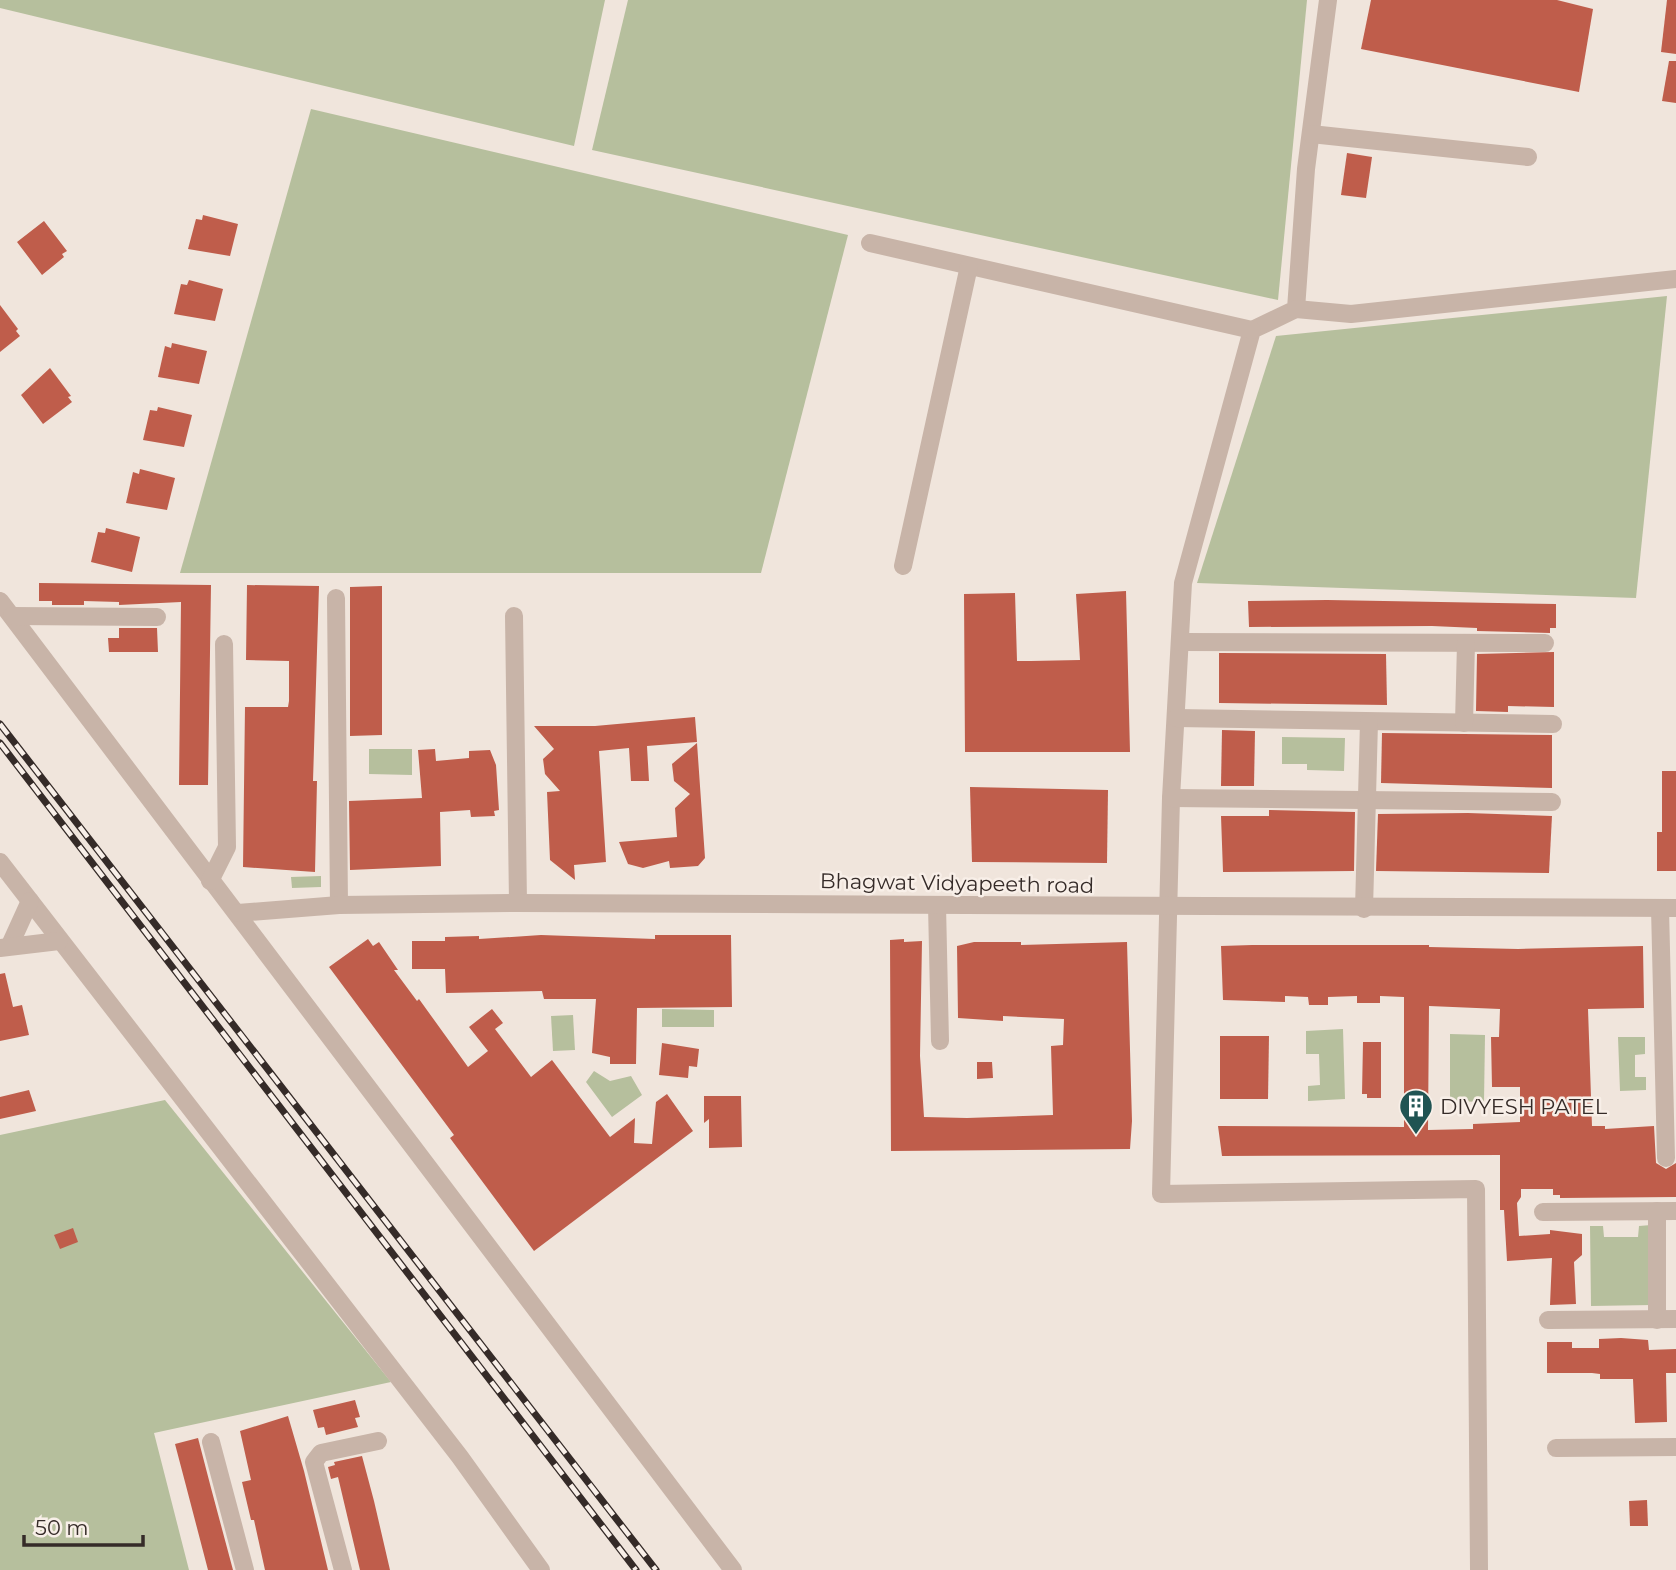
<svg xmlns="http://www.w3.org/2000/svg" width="1676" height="1570" viewBox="0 0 1676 1570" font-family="Montserrat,sans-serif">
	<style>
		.green { fill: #b6bf9d }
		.building { fill: #bf5d4b; fill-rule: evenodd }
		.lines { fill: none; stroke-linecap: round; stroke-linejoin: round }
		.minor { stroke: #c8b4a8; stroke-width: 18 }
		.rail-casing { stroke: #352b28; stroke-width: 7 }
		.rail { stroke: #f8efe8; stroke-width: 4.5; stroke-dasharray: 13; stroke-linecap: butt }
		.labels { text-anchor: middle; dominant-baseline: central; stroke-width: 5; stroke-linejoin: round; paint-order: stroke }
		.street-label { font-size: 21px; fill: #352b28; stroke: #f8efe8 }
		.poi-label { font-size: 21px; fill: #352b28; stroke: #f8efe8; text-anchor: start }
	</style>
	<rect width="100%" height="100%" fill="#f0e5dc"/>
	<g class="green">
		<polygon points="0,0 605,0 574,146 0,8"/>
		<polygon points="628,0 1307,0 1278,300 592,150"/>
		<polygon points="311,109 848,235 761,573 180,573"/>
		<polygon points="1667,296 1636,598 1197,583 1276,336"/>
		<polygon points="1282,737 1345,738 1344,771 1307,770 1307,764 1282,764"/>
		<polygon points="369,749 412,749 412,775 369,774"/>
		<polygon points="321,876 321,887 292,888 291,877"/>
		<polygon points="662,1009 714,1010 714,1027 662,1027"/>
		<polygon points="573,1015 575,1050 553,1051 551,1016"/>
		<polygon points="1343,1029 1345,1099 1308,1101 1308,1086 1320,1085 1319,1054 1306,1054 1306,1031"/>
		<polygon points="1450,1034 1485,1035 1484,1102 1450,1101"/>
		<polygon points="1618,1037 1645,1037 1645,1054 1635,1055 1635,1077 1646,1077 1646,1090 1620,1091"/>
		<polygon points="594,1071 610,1081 631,1076 642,1095 612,1117 586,1082"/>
		<polygon points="165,1100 391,1382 154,1433 189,1570 0,1570 0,1135"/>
		<polygon points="1651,1225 1652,1305 1591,1306 1590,1226 1603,1226 1604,1237 1638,1237 1639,1226"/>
	</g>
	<g class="building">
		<polygon points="1371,0 1557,0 1593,9 1579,92 1361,49"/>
		<polygon points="1667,0 1676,0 1676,54 1661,52"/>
		<polygon points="1669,61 1676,61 1676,103 1662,101"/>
		<polygon points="1347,153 1372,157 1366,198 1341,195"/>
		<polygon points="203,215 238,224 230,256 188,249 196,219 202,220"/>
		<polygon points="44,221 67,251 62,254 64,257 42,275 17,242"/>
		<polygon points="189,280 223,289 215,321 174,314 181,284 187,285"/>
		<polygon points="0,305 18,329 16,331 20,336 0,352"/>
		<polygon points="172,343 207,351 199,384 158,377 165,346 171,348"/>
		<polygon points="50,368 71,396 68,397 72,402 43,424 21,395"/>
		<polygon points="158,407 192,415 184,447 143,440 150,410 157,411"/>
		<polygon points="140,469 175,478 167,510 126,503 133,472 139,474"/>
		<polygon points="106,528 140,537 132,572 91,562 98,532 105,533"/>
		<polygon points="39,583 211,585 208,785 179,785 181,602 119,605 119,602 84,601 84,605 52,605 52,601 39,601"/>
		<polygon points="247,585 319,586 313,781 317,781 315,872 243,867 245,707 288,707 289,701 289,661 246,660"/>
		<polygon points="382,586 382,735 350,736 350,587"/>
		<polygon points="1126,591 1130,752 965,752 964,594 1015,593 1017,661 1031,661 1080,660 1076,594"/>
		<polygon points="1327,600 1556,604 1556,628 1550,628 1550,633 1477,631 1477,628 1432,626 1249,627 1248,601"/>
		<polygon points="119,628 157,628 158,652 109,652 108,638 119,638"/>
		<polygon points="1554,652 1554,707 1508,706 1508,712 1476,711 1477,654"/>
		<polygon points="1219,653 1386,654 1387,705 1219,703"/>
		<polygon points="695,717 697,742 647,746 649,781 631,781 629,748 599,751 606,862 574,865 575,880 550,860 547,792 560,791 545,774 543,759 554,749 534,726 595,726"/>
		<polygon points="1222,730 1255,731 1254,786 1221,786"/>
		<polygon points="1382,733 1552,735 1552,788 1381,783"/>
		<polygon points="697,743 705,858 698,866 670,868 669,861 643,868 628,864 619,842 677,837 675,808 690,794 674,781 672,764"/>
		<polygon points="435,749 436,761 469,758 469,751 490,750 496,765 499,810 494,811 495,816 471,817 470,810 440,812 441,866 350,870 349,801 422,798 418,750"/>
		<polygon points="1662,771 1676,771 1676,871 1657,871 1657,832 1662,832"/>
		<polygon points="970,787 1108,790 1107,863 972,862"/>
		<polygon points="1269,810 1355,812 1354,871 1223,872 1221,816 1269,816"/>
		<polygon points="1468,813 1552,816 1549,873 1376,871 1378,814"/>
		<polygon points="541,935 655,939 655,935 731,935 732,1007 637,1008 636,1064 610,1064 610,1057 592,1053 596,999 544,999 542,991 446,993 445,969 412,969 412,941 445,941 445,937 479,936 479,939"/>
		<polygon points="368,939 373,946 379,942 398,970 394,970 417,1001 419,999 468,1067 488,1051 469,1027 492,1009 503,1023 495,1029 531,1077 552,1060 610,1137 635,1118 634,1143 652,1144 656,1102 667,1094 693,1131 534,1251 450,1138 454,1135 329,967"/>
		<polygon points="904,939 904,942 922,941 920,1056 924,1117 967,1118 1053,1115 1051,1046 1063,1045 1064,1019 1003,1016 1003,1021 958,1018 957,946 974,942 1021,942 1021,945 1127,942 1132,1121 1130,1149 891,1151 890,940"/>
		<path d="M 1252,945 L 1429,945 L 1429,947 L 1518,949 L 1643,946 L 1644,1008 L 1588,1009 L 1592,1126 L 1605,1126 L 1605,1129 L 1654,1126 L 1656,1163 L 1666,1169 L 1676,1163 L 1676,1197 L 1560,1198 L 1560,1195 L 1553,1195 L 1553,1189 L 1521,1189 L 1521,1197 L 1517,1203 L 1519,1236 L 1550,1234 L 1550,1230 L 1582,1234 L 1582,1255 L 1574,1262 L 1576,1304 L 1550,1305 L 1552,1258 L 1507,1261 L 1504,1210 L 1500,1210 L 1500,1155 L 1222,1156 L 1218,1126 L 1404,1127 L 1404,997 L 1380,996 L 1380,1003 L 1357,1003 L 1357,996 L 1328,997 L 1328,1005 L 1309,1005 L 1308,997 L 1285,996 L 1285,1002 L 1223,1000 L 1221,946 ZM 1429,1006 L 1500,1009 L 1499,1037 L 1491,1037 L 1492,1087 L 1520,1087 L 1520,1122 L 1473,1124 L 1473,1129 L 1428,1130 Z"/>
		<polygon points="5,973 13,1007 22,1005 29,1035 0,1041 0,974"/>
		<polygon points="1220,1036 1269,1036 1268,1099 1220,1099"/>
		<polygon points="1363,1042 1381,1042 1381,1098 1367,1098 1367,1094 1362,1094"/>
		<polygon points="662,1043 699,1049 697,1067 689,1066 688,1078 659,1075"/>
		<polygon points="977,1062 992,1062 993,1078 977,1079"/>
		<polygon points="29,1090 36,1111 0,1119 0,1097"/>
		<polygon points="704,1096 741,1096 742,1147 709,1148 709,1119 704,1123"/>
		<polygon points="73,1228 78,1242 60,1249 54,1235"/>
		<polygon points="1621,1338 1648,1340 1649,1350 1676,1349 1676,1373 1666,1373 1667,1422 1635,1423 1633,1379 1600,1379 1600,1374 1592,1373 1547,1373 1547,1342 1572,1342 1572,1348 1599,1348 1599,1339"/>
		<polygon points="355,1400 360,1417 355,1418 358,1427 326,1435 324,1427 318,1428 313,1410"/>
		<polygon points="288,1416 304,1471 328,1570 265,1570 254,1520 251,1520 242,1482 251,1480 240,1431"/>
		<polygon points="198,1438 211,1488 233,1570 208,1570 185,1482 175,1444"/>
		<polygon points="362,1456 374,1501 390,1570 360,1570 338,1477 331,1479 328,1467 335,1465 334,1462"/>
		<polygon points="1647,1500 1648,1526 1630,1526 1629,1501"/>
	</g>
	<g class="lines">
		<g class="minor">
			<polyline points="1328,0 1306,169 1296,309 1252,330 1183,583 1171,798 1161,1194 1476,1189 1479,1570"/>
			<polyline points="1311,134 1528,157"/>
			<polyline points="870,243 1252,330"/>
			<polyline points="1296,309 1351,314 1676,279"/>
			<polyline points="903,566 969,266"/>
			<polyline points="336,598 339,905"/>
			<polyline points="0,601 733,1570"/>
			<polyline points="12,616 157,617"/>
			<polyline points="514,616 518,903"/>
			<polyline points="1180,642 1545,643"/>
			<polyline points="1176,718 1553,724"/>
			<polyline points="1464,723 1466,643"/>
			<polyline points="1171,798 1552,802"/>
			<polyline points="0,862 460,1457 541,1570"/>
			<polyline points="210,881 227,847 224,644"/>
			<polyline points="937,905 940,1041"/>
			<polyline points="1660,908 1666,1158"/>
			<polyline points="1364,909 1369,722"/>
			<polyline points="238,913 339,905 518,903 1676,908"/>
			<polyline points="10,945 30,901"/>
			<polyline points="0,948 59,941"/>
			<polyline points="1543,1212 1676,1211"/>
			<polyline points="1548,1320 1676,1319"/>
			<polyline points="1657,1320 1657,1211"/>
			<polyline points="211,1442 245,1570"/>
			<polyline points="1556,1448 1676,1447"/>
			<polyline points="343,1570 314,1462 321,1453 378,1441"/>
		</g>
		<g class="rail-casing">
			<g id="rail">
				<polyline points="0,724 656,1570"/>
				<polyline points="0,743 636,1570"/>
			</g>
		</g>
		<use href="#rail" class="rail"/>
	</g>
	<defs>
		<g id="building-pin" transform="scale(1.75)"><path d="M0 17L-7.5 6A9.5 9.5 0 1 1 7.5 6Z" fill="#205453" stroke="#f8efe8"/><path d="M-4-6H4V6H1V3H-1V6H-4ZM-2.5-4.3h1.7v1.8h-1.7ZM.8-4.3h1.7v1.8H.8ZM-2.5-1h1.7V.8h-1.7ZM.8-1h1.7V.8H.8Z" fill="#fff"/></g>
	</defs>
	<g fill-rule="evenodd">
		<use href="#building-pin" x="1416" y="1106"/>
	</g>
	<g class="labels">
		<g class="street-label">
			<text transform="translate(957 883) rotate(1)">Bhagwat Vidyapeeth road</text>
		</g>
		<g class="poi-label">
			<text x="1440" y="1106">DIVYESH PATEL</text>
		</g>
	</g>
	<path d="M24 1535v10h119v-10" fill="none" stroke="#352b28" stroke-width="3.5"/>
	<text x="35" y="1535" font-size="21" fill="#352b28" stroke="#f8efe8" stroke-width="5" paint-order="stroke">50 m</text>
</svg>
